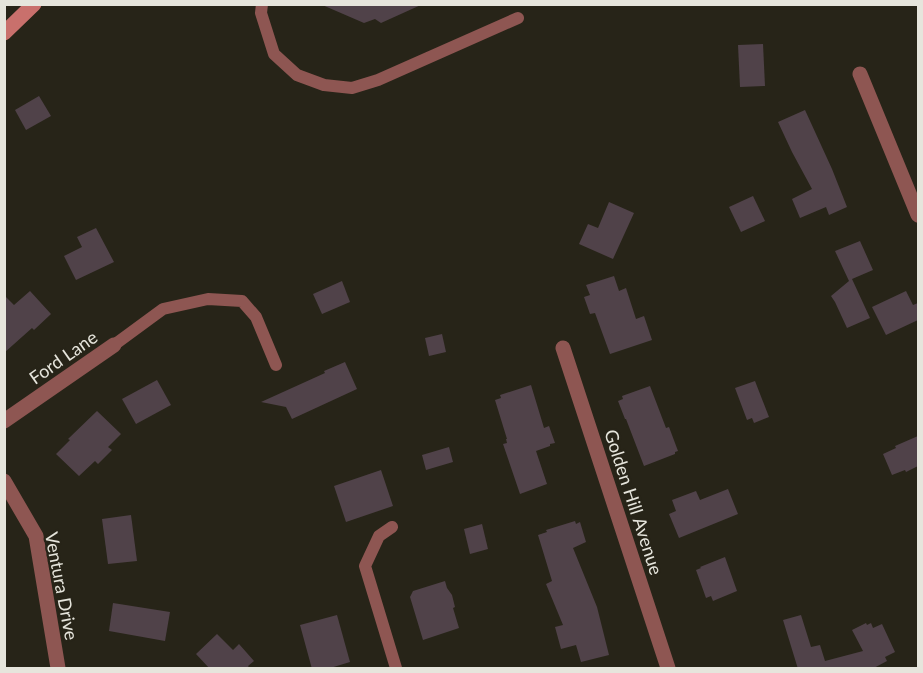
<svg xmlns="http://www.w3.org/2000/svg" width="923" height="673" viewBox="0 0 923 673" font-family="Lato,sans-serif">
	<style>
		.building { fill: #504249 }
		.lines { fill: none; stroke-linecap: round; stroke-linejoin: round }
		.lane { stroke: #8e5652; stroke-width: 12 }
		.street { stroke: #8e5652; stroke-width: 15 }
		.secondary { stroke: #c9706c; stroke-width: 15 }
		.labels { text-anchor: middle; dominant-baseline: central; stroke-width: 4.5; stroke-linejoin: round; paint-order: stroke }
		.street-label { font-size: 18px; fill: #e6e5dc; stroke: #272418 }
	</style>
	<rect width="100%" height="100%" fill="#272418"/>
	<g class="building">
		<polygon points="320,4 423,4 381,23 375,19 364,23"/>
		<polygon points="763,44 765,86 740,87 738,45"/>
		<polygon points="39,96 51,116 26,130 15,110"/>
		<polygon points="805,110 832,169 847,207 829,215 826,207 800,218 792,199 812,189 792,152 778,122"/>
		<polygon points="753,196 765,221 741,232 729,207"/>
		<polygon points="609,202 634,213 613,259 579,244 588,224 598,228"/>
		<polygon points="96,228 114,262 76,280 64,256 82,247 77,237"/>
		<polygon points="860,241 873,270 852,279 870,318 847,328 835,302 831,296 849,281 835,251"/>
		<polygon points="614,276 619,291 626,288 636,319 644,316 652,340 610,354 595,313 590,314 584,297 590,295 586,285"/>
		<polygon points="342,281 350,302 322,314 313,294"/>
		<polygon points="30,291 51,314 34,330 32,328 4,353 4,295 14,305"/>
		<polygon points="906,291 913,305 918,303 918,320 886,335 872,307"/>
		<polygon points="442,334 446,352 429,356 425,338"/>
		<polygon points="345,362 357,389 292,419 286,407 261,402 325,373 324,371"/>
		<polygon points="157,380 171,405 136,424 122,399"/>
		<polygon points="755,381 769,417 754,423 752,418 747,420 735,388"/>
		<polygon points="531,385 544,428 549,426 555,443 550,444 550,446 536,451 547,484 520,494 503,444 507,443 506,439 507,439 495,400 501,398 500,395"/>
		<polygon points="650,386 666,428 669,427 678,451 675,452 675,454 644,466 626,419 625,419 618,401 623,399 622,396"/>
		<polygon points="97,411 121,434 108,447 112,450 98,464 95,461 79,476 56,454 70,440 68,439"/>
		<polygon points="918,436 918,466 906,472 905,470 892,475 883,454 896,448 895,446"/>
		<polygon points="449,447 453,462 426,470 422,455"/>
		<polygon points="381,470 393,506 346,522 334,486"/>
		<polygon points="728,489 738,514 679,538 669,514 676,511 672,500 696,491 700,500"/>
		<polygon points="131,515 137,561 108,564 102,519"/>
		<polygon points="575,521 576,524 580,522 586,542 573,548 597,607 609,655 581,662 576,645 561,649 555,627 563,625 546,584 552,581 538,535 547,532 546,530"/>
		<polygon points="482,524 488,549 470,554 464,529"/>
		<polygon points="725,557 737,591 713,601 711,596 706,598 696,570 701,568 700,567"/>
		<polygon points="445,581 447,588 452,595 455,607 453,608 459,628 423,640 410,597 413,591"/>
		<polygon points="113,603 170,612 165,641 109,631"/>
		<polygon points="337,615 350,662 327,669 312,669 300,625"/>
		<polygon points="801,615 811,647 820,645 825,661 863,651 852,630 866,623 867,625 871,623 873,628 882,624 895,652 885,657 887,661 872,669 798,669 783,620"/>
		<polygon points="217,634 233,650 239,644 254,661 248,666 250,669 210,669 196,654"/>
	</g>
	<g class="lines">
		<g class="lane">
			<polyline points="262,4 261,13 274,54 297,75 324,85 352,88 378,80 518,18"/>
			<polyline points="114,345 163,309 208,299 242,301 256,317 276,365"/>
			<polyline points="392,527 379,536 365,566 396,668"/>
		</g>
		<g class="street">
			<polyline points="860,74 918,215"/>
			<polyline points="563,348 668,668"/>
			<polyline points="4,421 114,345"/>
			<polyline points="4,481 36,536 58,668"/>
		</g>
		<polyline class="secondary" points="4,33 34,4"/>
	</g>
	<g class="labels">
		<g class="street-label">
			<text transform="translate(63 357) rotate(-35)">Ford Lane</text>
			<text transform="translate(634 502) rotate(72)">Golden Hill Avenue</text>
			<text transform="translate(62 586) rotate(79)">Ventura Drive</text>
		</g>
	</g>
	<rect width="923" height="673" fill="none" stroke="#e6e5dc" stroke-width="12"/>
</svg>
